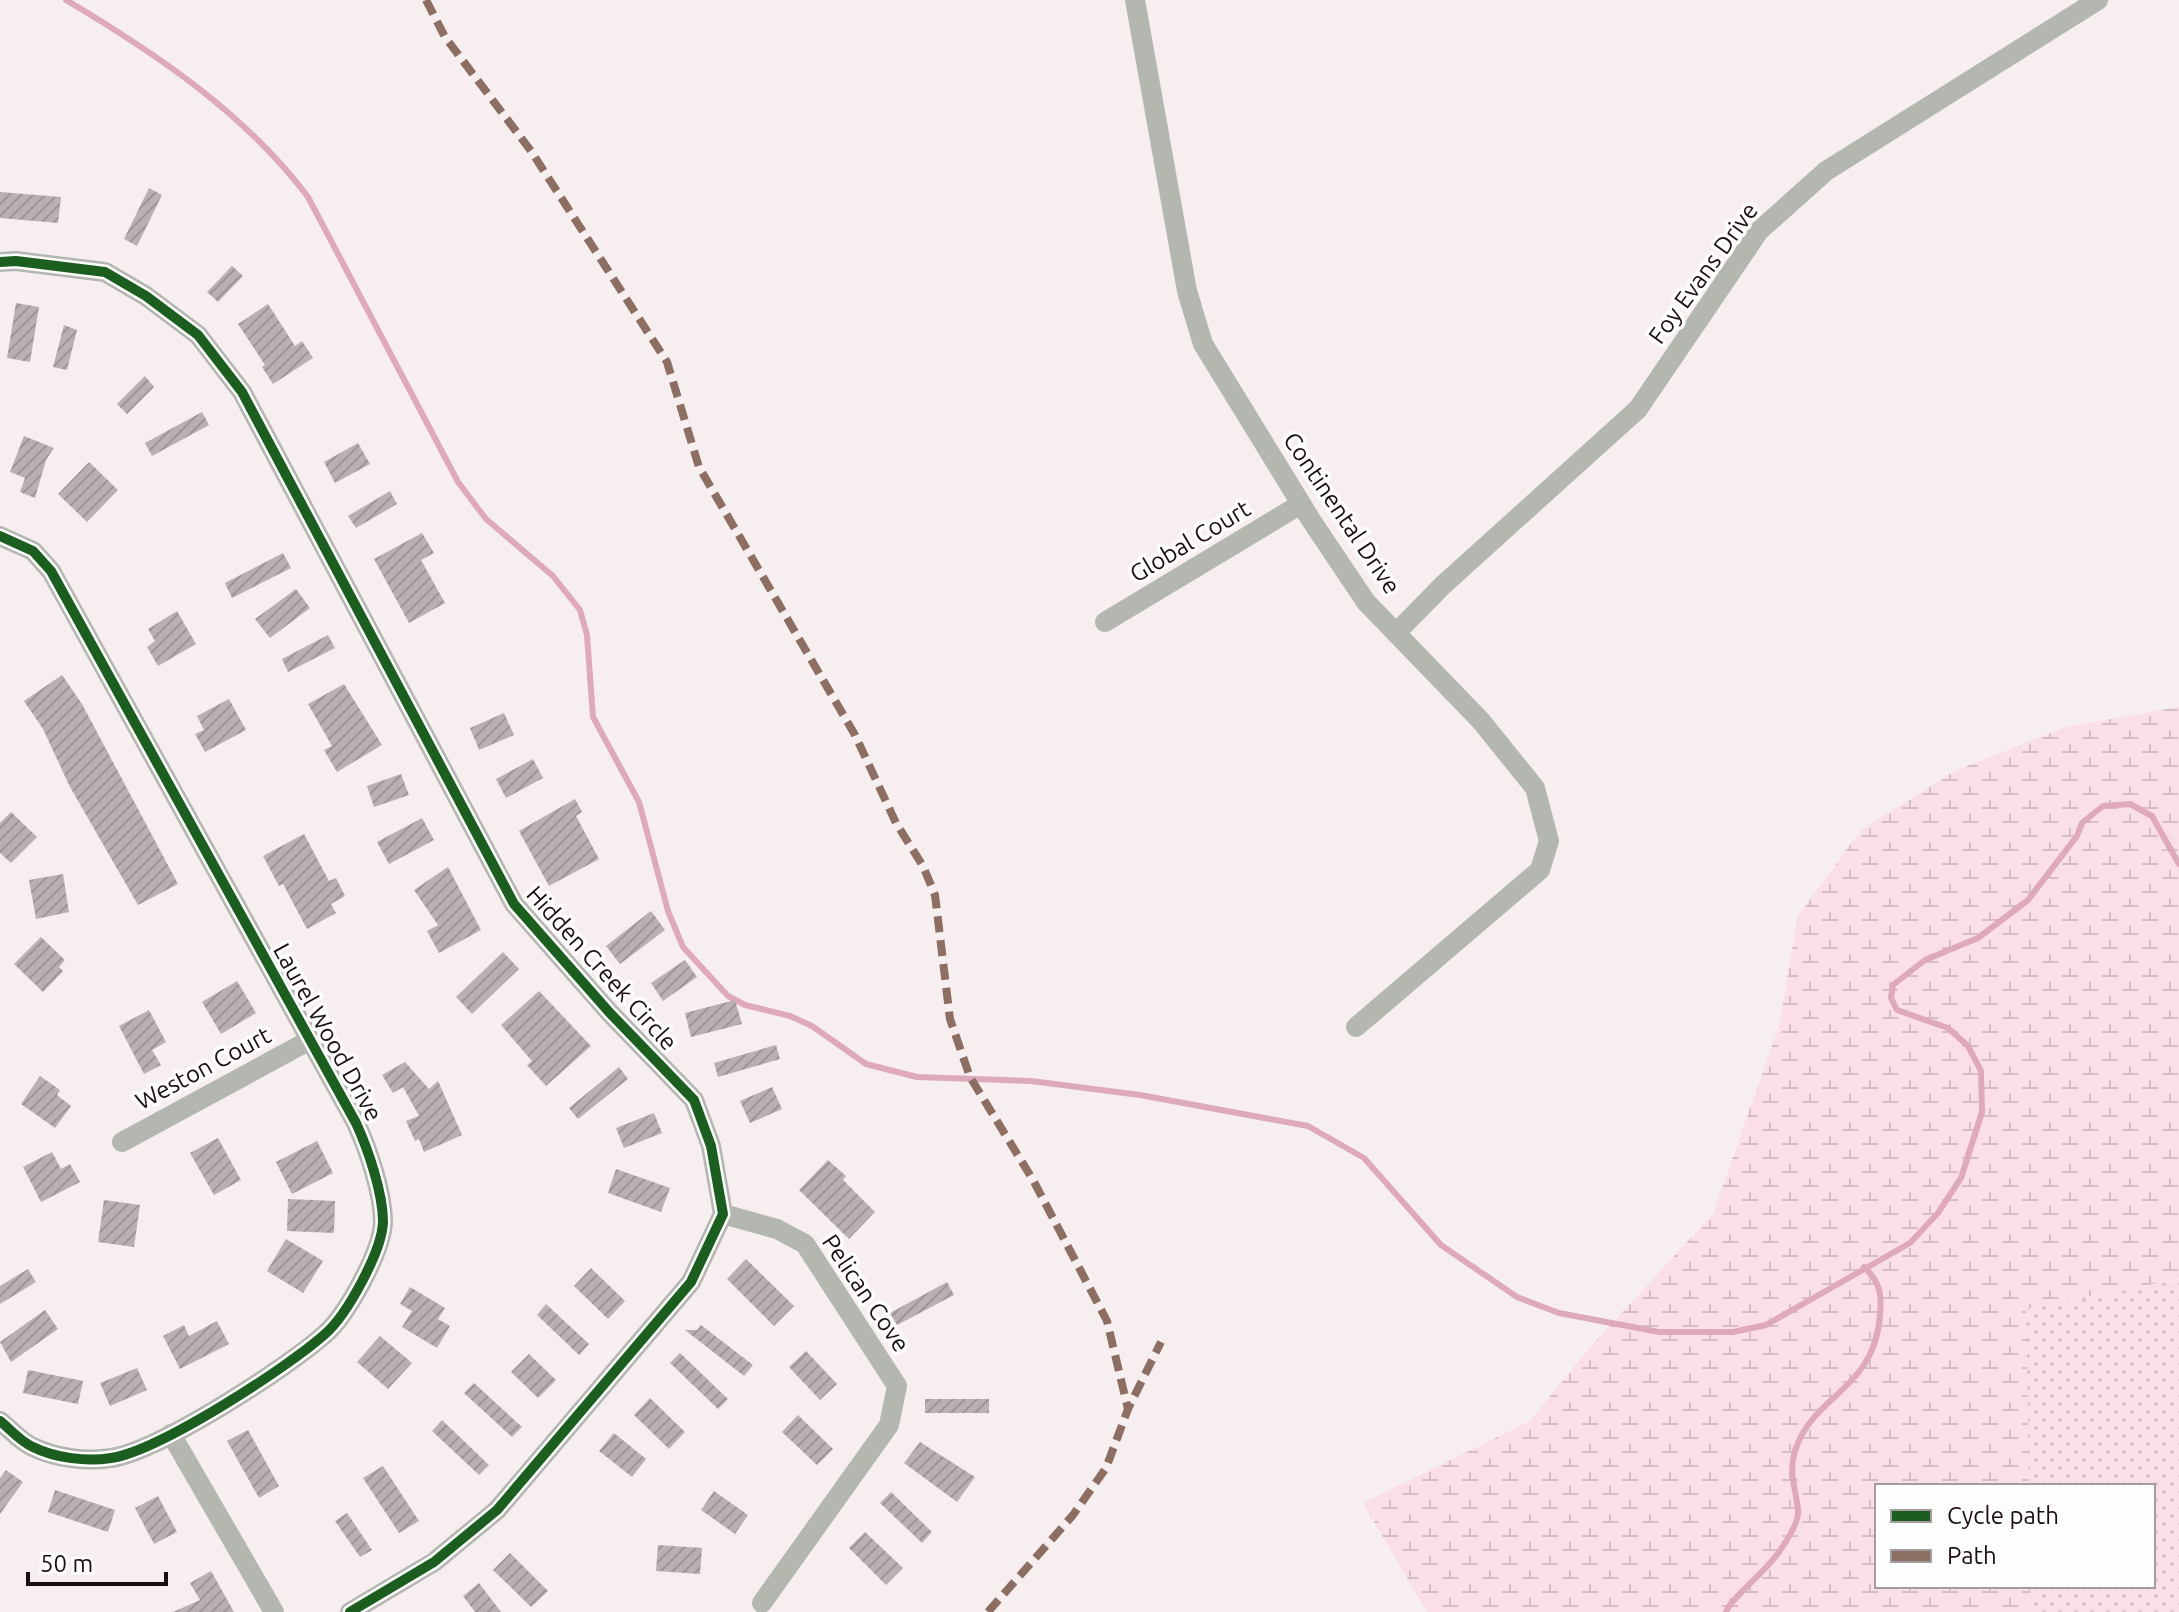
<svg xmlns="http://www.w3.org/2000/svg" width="2179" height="1612" viewBox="0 0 2179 1612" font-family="Ubuntu,sans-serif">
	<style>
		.green { fill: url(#green-dots) }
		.wetland { fill: url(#wetland-marsh) }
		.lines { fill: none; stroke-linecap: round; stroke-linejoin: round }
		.stream { stroke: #dea9bb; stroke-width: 6 }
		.building { fill: url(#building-hatch) }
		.street { stroke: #b3b7b0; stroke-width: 20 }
		.quiet { stroke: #8d6e63; stroke-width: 8; stroke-dasharray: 16 8; stroke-linecap: butt }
		.cycleway-casing { stroke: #fdfdfd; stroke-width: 15 }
		.cycleway { stroke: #1b5e20; stroke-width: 10 }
		.labels { text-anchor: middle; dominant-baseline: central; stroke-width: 7; stroke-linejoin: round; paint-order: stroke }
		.street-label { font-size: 24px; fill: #1b0e12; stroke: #fdfdfd }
	</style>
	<defs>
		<pattern id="green-dots" width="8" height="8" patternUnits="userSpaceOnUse" patternTransform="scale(2)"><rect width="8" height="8" fill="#fbdfe7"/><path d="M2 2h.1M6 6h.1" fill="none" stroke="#d7bec5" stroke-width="1.8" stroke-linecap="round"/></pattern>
		<pattern id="wetland-marsh" width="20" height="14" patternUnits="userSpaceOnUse" patternTransform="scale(2)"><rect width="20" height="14" fill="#fbdfe7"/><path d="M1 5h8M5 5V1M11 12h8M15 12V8" fill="none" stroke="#d7bec5"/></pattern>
		<pattern id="building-hatch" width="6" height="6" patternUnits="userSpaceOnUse" patternTransform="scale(2)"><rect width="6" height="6" fill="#baafb2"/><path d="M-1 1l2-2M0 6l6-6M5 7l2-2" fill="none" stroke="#9f9598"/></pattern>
	</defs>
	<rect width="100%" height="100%" fill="#f7eef0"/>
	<polygon class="green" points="2179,1280 2179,1612 2030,1612 2029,1586 2153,1586 2153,1486 2026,1486 2026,1309"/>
	<polygon class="wetland" points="2179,707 2179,1279 2026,1309 2029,1486 1877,1486 1877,1586 2030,1586 2031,1612 1427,1612 1363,1503 1530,1421 1584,1354 1713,1214 1779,1026 1798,916 1861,830 1955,771 2065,727"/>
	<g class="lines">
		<g class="stream">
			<path d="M 66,0 C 155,53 245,113 308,197 L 458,482 L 486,519 L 553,576 L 580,610 L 587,635 L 593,717 L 639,802 L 668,911 L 683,947 L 728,996 L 745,1005 L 790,1016 L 812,1026 L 866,1064 L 917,1077 L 1031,1081 L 1140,1095 L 1308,1126 L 1364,1158 L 1441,1245 L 1517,1297 L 1559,1313 L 1659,1332 L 1733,1332 L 1766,1325 L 1910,1243 L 1938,1213 L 1961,1178 L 1982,1112 L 1981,1071 L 1968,1046 L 1948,1028 L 1897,1010 L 1891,998 L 1893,985 L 1925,960 L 1978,938 L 2028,900 L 2077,836 L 2082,823 L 2103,806 L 2130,804 L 2152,816 L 2179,864"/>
			<path d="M 1726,1612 C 1730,1599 1769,1569 1781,1549 C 1788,1539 1799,1522 1798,1510 C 1796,1489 1788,1473 1795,1451 C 1813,1393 1874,1392 1880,1315 C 1882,1294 1880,1282 1864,1267"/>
		</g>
	</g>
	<g class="building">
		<polygon points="149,188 162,195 137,246 124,239"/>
		<polygon points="0,192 61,197 58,223 0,218"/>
		<polygon points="232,266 243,276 218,302 207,292"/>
		<polygon points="16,303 39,307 30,362 7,358"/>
		<polygon points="268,304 295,346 302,341 313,358 273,384 262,367 265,365 238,324"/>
		<polygon points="64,325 77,330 67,370 53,367"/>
		<polygon points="145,376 154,387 127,414 117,404"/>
		<polygon points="202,412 209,425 152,456 145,443"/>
		<polygon points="24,436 54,448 46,460 35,498 20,492 25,478 10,472"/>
		<polygon points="358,443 370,464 335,483 324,462"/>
		<polygon points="89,462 118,490 87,522 58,494"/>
		<polygon points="390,491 397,504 356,528 348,516"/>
		<polygon points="422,533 434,553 421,560 445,603 409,623 374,559"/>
		<polygon points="283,553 291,568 232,598 225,583"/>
		<polygon points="296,589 310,608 270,638 255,619"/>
		<polygon points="177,611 196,644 158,666 147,647 155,641 148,629"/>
		<polygon points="328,635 335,648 288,672 282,659"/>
		<polygon points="62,675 82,704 178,884 138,905 70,787 43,729 24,701"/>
		<polygon points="344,684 382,745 337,772 324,750 332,746 308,704"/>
		<polygon points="229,699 246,730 205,752 195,734 204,730 197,716"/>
		<polygon points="504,713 514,735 479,750 470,728"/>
		<polygon points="533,759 543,778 506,798 496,779"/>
		<polygon points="401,774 409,795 374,807 367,786"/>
		<polygon points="575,799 582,812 576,816 599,859 549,886 519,831"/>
		<polygon points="11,812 37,837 11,863 0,853 0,823"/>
		<polygon points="422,818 434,840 389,864 377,842"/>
		<polygon points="304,834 329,881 336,878 345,896 331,904 336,913 307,929 283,884 279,886 263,856"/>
		<polygon points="448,867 481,930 439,953 427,931 438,925 414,890"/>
		<polygon points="63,874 69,912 36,919 29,880"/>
		<polygon points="651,911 665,930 620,964 606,946"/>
		<polygon points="41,937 65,960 59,967 63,971 43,992 14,964"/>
		<polygon points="503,952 519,969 472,1014 456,997"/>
		<polygon points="685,960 697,977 663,1001 651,983"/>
		<polygon points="237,981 256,1013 221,1034 202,1002"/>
		<polygon points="539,991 591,1046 546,1086 527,1065 532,1061 501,1025"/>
		<polygon points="735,1000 742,1024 691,1037 685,1013"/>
		<polygon points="149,1010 166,1042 152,1050 161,1065 144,1074 119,1026"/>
		<polygon points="776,1045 780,1059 718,1077 714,1063"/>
		<polygon points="405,1062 429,1089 438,1081 462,1135 424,1152 419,1139 415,1141 406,1121 419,1116 403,1087 393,1093 382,1075"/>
		<polygon points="619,1067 628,1079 578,1119 569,1108"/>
		<polygon points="40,1076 60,1090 57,1095 71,1106 55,1128 21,1104"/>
		<polygon points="772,1087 782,1109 750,1123 740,1101"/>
		<polygon points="654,1113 662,1133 624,1148 616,1128"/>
		<polygon points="218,1138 241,1180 214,1195 190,1153"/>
		<polygon points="317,1141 333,1173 292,1194 276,1162"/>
		<polygon points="52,1152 61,1169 70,1164 80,1182 41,1202 23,1167"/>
		<polygon points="828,1160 846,1176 843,1180 875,1212 849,1239 799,1190"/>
		<polygon points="616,1169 670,1188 661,1212 608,1193"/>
		<polygon points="288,1199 335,1201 334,1233 287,1231"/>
		<polygon points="104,1200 140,1205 134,1247 98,1242"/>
		<polygon points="286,1239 323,1261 303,1293 267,1271"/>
		<polygon points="746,1259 794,1306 774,1326 727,1279"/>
		<polygon points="591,1268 625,1301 608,1319 574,1286"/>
		<polygon points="28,1269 36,1282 0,1304 0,1286"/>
		<polygon points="947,1282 954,1295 897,1325 890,1313"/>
		<polygon points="410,1287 445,1308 438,1319 450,1326 437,1348 402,1327 412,1311 400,1304"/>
		<polygon points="546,1304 589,1344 579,1355 537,1315"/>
		<polygon points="45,1310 58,1329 11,1362 0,1342"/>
		<polygon points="217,1321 229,1344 180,1369 163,1336 184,1325 189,1336"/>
		<polygon points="701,1325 753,1365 744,1376 685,1330 697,1330"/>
		<polygon points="380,1336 412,1363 388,1389 357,1362"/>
		<polygon points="806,1351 837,1384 820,1400 789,1367"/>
		<polygon points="680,1353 728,1399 718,1409 670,1363"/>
		<polygon points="529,1354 556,1380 538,1398 511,1372"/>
		<polygon points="137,1368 147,1390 110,1406 100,1383"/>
		<polygon points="28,1370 83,1381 78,1404 23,1393"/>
		<polygon points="474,1383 522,1427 512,1437 464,1393"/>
		<polygon points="650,1398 685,1432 669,1449 634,1415"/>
		<rect x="925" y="1399" width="64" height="14"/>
		<polygon points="798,1415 833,1449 817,1465 782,1432"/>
		<polygon points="442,1420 489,1465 479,1475 432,1431"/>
		<polygon points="248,1430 279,1486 259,1498 227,1441"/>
		<polygon points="614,1433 646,1459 632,1477 599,1451"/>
		<polygon points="920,1442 975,1477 957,1502 904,1463"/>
		<polygon points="383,1466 419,1521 399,1533 363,1478"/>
		<polygon points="6,1470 23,1482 0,1514 0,1478"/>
		<polygon points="55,1490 115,1510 108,1532 48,1512"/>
		<polygon points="714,1491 748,1515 735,1534 701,1510"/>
		<polygon points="891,1492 932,1532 922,1543 880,1503"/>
		<polygon points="158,1496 177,1532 154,1544 135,1508"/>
		<polygon points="347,1513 372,1550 360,1557 335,1521"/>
		<polygon points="865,1532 903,1568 886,1585 849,1548"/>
		<polygon points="658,1545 702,1548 700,1574 656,1571"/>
		<polygon points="510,1553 548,1591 531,1607 493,1570"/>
		<polygon points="211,1571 234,1612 173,1612 200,1600 190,1583"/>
		<polygon points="479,1583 501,1612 475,1612 463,1596"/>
	</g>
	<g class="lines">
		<g class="street">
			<polyline points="1135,0 1187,291 1203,344 1311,520 1366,602 1481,721 1535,788 1549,841 1540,870 1356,1027"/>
			<polyline points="0,262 16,261 105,272 146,296 198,335 242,392 514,904 609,1012 694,1100 711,1146 723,1214 691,1282 497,1510 434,1562 350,1612"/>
			<path d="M 0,536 L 33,551 L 51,571 L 356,1123 C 368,1149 383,1193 383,1222 C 382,1251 347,1315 325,1334 C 287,1368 159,1451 111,1458 C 87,1462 55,1458 33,1447 C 21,1442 10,1429 0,1421"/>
			<polyline points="1105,622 1301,504"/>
			<polyline points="1396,633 1442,586 1638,409 1759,231 1826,171 2098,0"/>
			<polyline points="122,1142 310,1040"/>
			<polyline points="723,1214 777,1229 805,1244 897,1386 889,1425 762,1603"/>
			<polyline points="171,1434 274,1612"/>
		</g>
		<g class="quiet">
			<polyline points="426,0 445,37 531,151 667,362 699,467 855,735 896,823 923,866 935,895 950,1019 970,1077 1033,1180 1107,1321 1128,1409"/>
			<polyline points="988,1612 1073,1515 1106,1468 1128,1409 1161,1342"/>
		</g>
		<g class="cycleway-casing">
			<g id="cycleway">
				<polyline points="0,262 16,261 105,272 146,296 198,335 242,392 514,904 609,1012 694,1100 711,1146 723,1214 691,1282 497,1510 434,1562 350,1612"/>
				<path d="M 0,536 L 33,551 L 51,571 L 356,1123 C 368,1149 383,1193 383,1222 C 382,1251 347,1315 325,1334 C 287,1368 159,1451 111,1458 C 87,1462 55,1458 33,1447 C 21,1442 10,1429 0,1421"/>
			</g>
		</g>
		<use href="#cycleway" class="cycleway"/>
	</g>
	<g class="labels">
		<g class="street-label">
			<text transform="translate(1703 273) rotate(-54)">Foy Evans Drive</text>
			<text transform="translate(1342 513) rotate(56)">Continental Drive</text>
			<text transform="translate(1190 541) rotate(-31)">Global Court</text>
			<text transform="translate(602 968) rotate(48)">Hidden Creek Circle</text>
			<text transform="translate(328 1032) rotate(61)">Laurel Wood Drive</text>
			<text transform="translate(203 1068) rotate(-28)">Weston Court</text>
			<text transform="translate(866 1293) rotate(56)">Pelican Cove</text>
		</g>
	</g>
	<rect x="1875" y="1484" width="280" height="104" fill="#fdfdfd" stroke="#a39d9f" stroke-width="2"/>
	<rect x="1891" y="1510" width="40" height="12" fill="#1b5e20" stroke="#a39d9f" stroke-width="2"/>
	<text x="1947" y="1524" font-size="24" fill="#1b0e12">Cycle path</text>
	<rect x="1891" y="1550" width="40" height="12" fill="#8d6e63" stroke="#a39d9f" stroke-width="2"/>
	<text x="1947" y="1564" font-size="24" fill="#1b0e12">Path</text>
	<path d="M28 1572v12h138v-12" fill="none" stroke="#1b0e12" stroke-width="4"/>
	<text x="40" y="1572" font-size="24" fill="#1b0e12" stroke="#fdfdfd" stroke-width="6" paint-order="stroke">50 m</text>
</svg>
